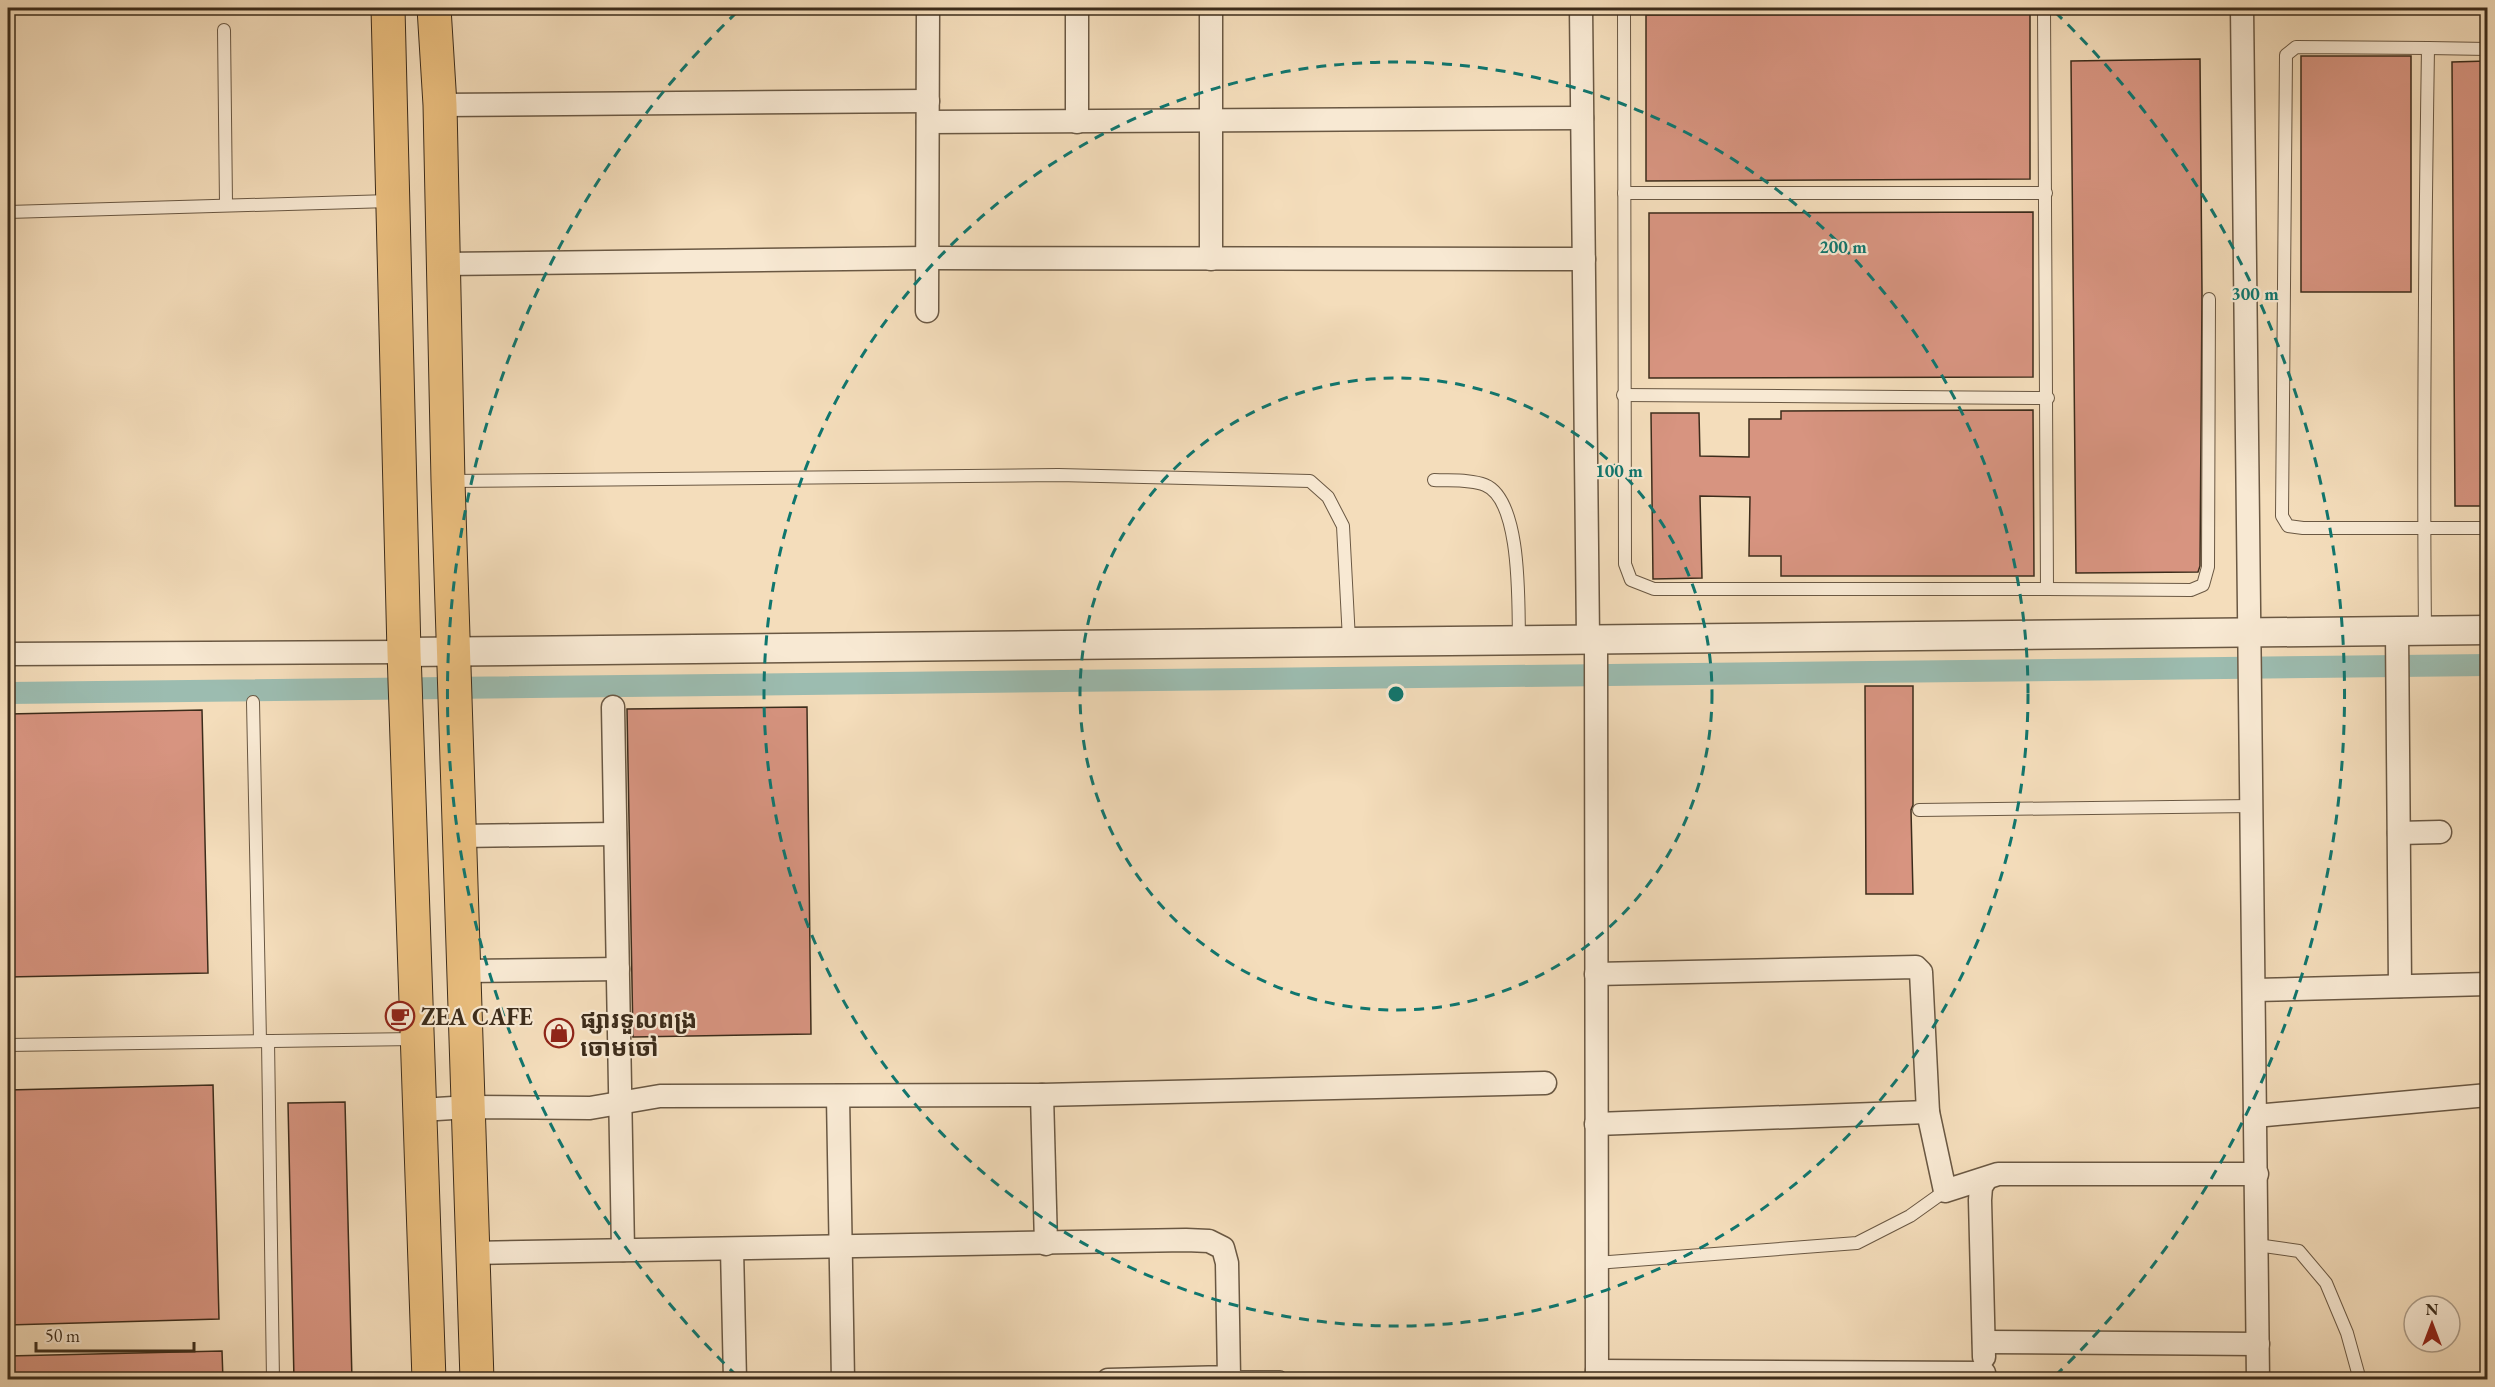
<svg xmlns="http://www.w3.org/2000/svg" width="2495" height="1387" viewBox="0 0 2495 1387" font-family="'EB Garamond','Noto Sans Khmer',serif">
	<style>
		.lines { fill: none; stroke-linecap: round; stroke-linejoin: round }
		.canal { stroke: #9cbcb0; stroke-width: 22 }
		.building { fill: #d79480; stroke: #3c2c1b; stroke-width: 1.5 }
		.service-casing { stroke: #6a5843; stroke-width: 14 }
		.minor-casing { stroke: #6a5843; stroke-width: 25 }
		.tertiary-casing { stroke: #6a5843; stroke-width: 31 }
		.primary-casing { stroke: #3c2c1b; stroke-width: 35 }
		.service { stroke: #f8e9d3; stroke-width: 12 }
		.minor { stroke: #f8e9d3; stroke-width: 22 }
		.tertiary { stroke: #f8e9d3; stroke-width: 28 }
		.primary { stroke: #eabe7e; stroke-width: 33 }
		.ring { fill: none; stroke: #0f766e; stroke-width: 3; stroke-dasharray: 10 8 }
		.labels { text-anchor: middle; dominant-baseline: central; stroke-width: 4.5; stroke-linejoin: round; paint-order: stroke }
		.poi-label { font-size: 24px; font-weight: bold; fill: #3c2c1b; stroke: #f8e9d3; text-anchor: start }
		.centre { fill: #0f766e; stroke: #f8e9d3; stroke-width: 3 }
		.ring-label { font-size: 18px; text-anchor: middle; font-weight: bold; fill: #0f766e; stroke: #f8e9d3; stroke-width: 4.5; stroke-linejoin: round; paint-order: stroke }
	</style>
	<rect width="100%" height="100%" fill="#f4ddbb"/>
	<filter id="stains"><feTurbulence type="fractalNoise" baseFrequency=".00333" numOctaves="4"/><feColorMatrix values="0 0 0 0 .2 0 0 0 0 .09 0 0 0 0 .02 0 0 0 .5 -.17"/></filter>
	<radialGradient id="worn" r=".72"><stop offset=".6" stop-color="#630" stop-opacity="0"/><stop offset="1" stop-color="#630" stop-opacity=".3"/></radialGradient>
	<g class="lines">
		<polyline class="canal" points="8,693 2488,665"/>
	</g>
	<g class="building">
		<polygon points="2030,14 2030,179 1646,181 1646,15"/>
		<rect x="2301" y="56" width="110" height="236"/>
		<polygon points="2200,59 2202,294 2200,566 2198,572 2076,573 2071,61"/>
		<polygon points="2487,61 2487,506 2455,506 2452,62"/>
		<polygon points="2033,212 2033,377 1649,378 1649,213"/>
		<polygon points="2033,410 2034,576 1781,576 1781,556 1749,556 1750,497 1700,496 1702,578 1653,579 1651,413 1699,413 1700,456 1749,457 1749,419 1781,419 1781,411"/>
		<polygon points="1865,686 1913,686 1913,805 1911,810 1913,894 1866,894"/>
		<polygon points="807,707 811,1034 633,1037 627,709"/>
		<polygon points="202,710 208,973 8,977 8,714"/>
		<polygon points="213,1085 219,1319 8,1325 8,1090"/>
		<polygon points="345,1102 352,1380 294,1380 288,1103"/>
		<polygon points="222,1351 223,1380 8,1380 8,1356"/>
	</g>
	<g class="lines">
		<g class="service-casing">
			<g id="service">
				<polyline points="1624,8 1625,564 1631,580 1654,589 2047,589 2044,8"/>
				<polyline points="224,30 226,204"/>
				<polyline points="2428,48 2488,49"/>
				<polyline points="1624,193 2046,193"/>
				<polyline points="8,212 390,201"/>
				<polyline points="1623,395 2048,398"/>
				<path d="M 1434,480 C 1450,481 1470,479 1485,485 C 1522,500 1518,605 1519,639"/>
				<polyline points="448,481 1058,475 1310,481 1328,497 1343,526 1349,640"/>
				<polyline points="2047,589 2191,590 2203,585 2208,567 2209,299"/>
				<path d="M 2425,631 C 2423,436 2425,242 2428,48 L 2296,47 L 2286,55 L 2282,516 L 2288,526 L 2303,528 L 2488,528"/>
				<polyline points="253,702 260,1041"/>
				<polyline points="1919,810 2252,806"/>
				<polyline points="268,1041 273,1380"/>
				<polyline points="8,1045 415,1039"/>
				<polyline points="2257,1245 2299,1251 2326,1283 2347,1333 2360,1380"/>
				<polyline points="1596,1263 1857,1243 1910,1216 1945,1191"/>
				<polyline points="1229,1377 1280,1377"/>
			</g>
		</g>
		<g class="minor-casing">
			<g id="minor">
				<polyline points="1077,8 1077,122"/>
				<polyline points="1581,8 1588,638"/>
				<polyline points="2242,8 2258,1380"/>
				<polyline points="440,105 928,101"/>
				<polyline points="928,122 1582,118"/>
				<polyline points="1211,259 1211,8"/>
				<polyline points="443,264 927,258 1584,259"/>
				<polyline points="927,311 928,8"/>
				<polyline points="2397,631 2400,986"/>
				<polyline points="1596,638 1597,1380"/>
				<polyline points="8,654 404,652"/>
				<polyline points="613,707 623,1250"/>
				<polyline points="2399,833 2440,832"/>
				<polyline points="460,836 615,834"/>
				<polyline points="465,971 618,969"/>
				<polyline points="1596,974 1916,967 1921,972 1928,1112 1945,1191 1998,1174 2257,1174"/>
				<polyline points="2255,990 2488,984"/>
				<polyline points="1042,1095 1046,1244"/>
				<polyline points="838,1097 843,1380"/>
				<polyline points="421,1110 469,1107 590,1108 660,1096 1042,1095 1545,1083"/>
				<polyline points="2255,1116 2488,1095"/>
				<polyline points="1596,1124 1928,1112"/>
				<polyline points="732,1249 735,1380"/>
				<polyline points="472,1253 1186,1240 1209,1241 1223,1248 1227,1263 1229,1377 1108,1380"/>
				<polyline points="1984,1342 2258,1344"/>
				<polyline points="1984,1357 1980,1200 1981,1187 1986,1179"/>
				<polyline points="1597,1371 1984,1373"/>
			</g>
		</g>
		<g class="tertiary-casing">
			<polyline id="tertiary" points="404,652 2488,630"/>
		</g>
		<g class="primary-casing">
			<g id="primary">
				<polyline points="388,8 404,652 429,1380"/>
				<polyline points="434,8 440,105 448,481 477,1380"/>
			</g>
		</g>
		<use href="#service" class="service"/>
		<use href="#minor" class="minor"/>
		<use href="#tertiary" class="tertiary"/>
		<use href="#primary" class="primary"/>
	</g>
	<g class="ring">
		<circle cx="1396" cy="694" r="316"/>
		<circle cx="1396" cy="694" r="632"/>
		<path d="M737 1376A948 948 0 0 1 737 12M2055 12A948 948 0 0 1 2055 1376"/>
	</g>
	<defs>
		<g id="cafe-ring" transform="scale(1.5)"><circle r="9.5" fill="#f8e9d3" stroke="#8f2418" stroke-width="1.5"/><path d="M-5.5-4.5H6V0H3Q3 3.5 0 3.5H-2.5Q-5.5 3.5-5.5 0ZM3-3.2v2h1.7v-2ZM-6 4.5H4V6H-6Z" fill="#8f2418"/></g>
		<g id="shop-ring" transform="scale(1.5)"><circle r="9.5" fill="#f8e9d3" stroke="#8f2418" stroke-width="1.5"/><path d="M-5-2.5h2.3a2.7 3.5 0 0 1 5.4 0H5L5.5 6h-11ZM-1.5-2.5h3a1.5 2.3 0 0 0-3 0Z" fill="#8f2418"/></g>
	</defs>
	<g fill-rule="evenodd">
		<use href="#cafe-ring" x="400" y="1016"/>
		<use href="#shop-ring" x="559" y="1033"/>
	</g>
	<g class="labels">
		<g class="poi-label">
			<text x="421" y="1016">ZEA CAFE</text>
			<text x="580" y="1019">ផ្សារទួលពង្រ<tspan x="580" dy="28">ចោមចៅ</tspan></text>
		</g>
	</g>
	<circle cx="1396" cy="694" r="9" class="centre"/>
	<g class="ring-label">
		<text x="1843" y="253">200 m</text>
		<text x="2255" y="300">300 m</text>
		<text x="1619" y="477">100 m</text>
	</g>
	<rect width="2495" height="1387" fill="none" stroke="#f4ddbb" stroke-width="30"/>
	<rect x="9" y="9" width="2477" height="1369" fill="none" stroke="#3c2c1b" stroke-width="3"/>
	<rect x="15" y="15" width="2465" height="1357" fill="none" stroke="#3c2c1b" stroke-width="1.5"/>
	<g transform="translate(2432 1324)"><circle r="28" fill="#f8e9d3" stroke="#ad9d89" stroke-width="1.5"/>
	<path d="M0-4.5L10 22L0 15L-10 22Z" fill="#8f2418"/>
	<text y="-9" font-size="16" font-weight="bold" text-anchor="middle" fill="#3c2c1b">N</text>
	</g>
	<path d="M36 1342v9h158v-9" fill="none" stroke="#3c2c1b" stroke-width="3"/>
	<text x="45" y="1342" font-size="18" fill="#3c2c1b" stroke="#f8e9d3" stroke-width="4.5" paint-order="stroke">50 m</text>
	<rect width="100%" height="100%" filter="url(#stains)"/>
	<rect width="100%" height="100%" fill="url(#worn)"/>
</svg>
